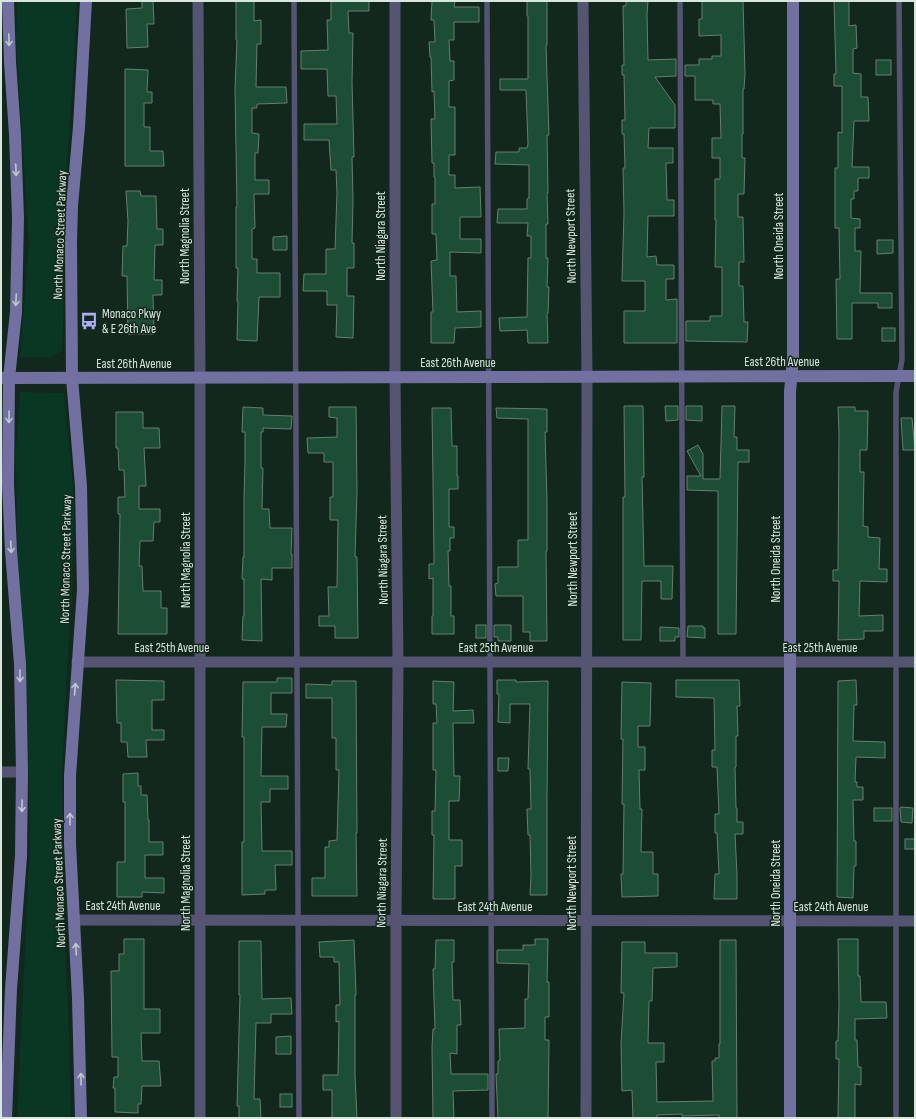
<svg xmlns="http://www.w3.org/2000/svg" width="916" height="1119" viewBox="0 0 916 1119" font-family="'Sofia Sans Condensed',sans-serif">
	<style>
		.green { fill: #093723 }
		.building { fill: #1c4d35; stroke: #667e70 }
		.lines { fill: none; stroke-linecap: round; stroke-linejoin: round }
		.lane { stroke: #555473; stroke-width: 5.5 }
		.street { stroke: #555473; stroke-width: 11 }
		.secondary { stroke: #7170a1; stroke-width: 12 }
		.oneway { stroke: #bfc8cf }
		.labels { text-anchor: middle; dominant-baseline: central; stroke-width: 3; stroke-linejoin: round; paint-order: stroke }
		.street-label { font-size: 13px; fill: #d9e6de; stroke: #12281c }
		.poi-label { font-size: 13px; fill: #d9e6de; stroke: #12281c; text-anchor: start }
	</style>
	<rect width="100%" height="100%" fill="#12281c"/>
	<g class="green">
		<path d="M 17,1 L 77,1 C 74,71 68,141 64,211 C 62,258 65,305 62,351 L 50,357 L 20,357 L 29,244 L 16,38 Z"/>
		<polygon points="20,392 64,393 74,497 72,598 67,670 62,776 64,922 69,1033 71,1118 17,1118 30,842 27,703 17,545 16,451"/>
	</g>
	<g class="building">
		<polygon points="142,1 153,1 154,24 147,24 148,47 127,48 126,9 142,8"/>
		<polygon points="236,1 254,1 254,21 261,20 261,44 257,44 256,87 286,87 287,103 257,104 257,108 252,108 252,133 259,134 258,153 255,153 255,180 269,180 269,194 254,194 255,228 252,229 252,259 257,259 257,273 280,273 280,297 259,297 257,341 237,340 238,301 237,301 238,268 236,268 236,207 237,207 235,89 237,40 236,40"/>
		<polygon points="331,1 369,1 369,11 348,11 349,33 353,33 352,82 354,157 352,157 353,200 352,243 354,243 354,268 347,268 347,296 354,296 353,338 336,337 337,305 327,305 327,291 303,291 304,274 326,274 326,249 335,249 337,193 336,170 331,170 329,140 304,140 304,124 337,124 336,96 328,96 327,69 301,69 301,51 328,50 327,20 331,20"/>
		<polygon points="432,1 455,1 454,7 479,7 479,22 454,22 454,40 449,40 450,61 454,61 454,80 449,81 449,107 455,107 455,155 449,155 449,175 455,175 455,188 480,187 481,217 460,217 460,239 481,239 481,253 450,252 450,276 456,276 457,312 481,311 481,327 455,328 454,343 431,343 431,312 433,312 431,261 437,260 436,234 432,234 432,204 435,204 435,177 434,177 434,163 432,163 431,119 435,119 434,91 432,92 431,57 430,57 429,42 435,42 434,20 431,20"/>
		<polygon points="527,1 547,1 547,45 546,45 549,135 547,135 548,193 547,193 548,224 546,224 546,258 548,258 547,287 549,287 548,313 547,313 548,343 528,343 527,330 500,331 499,318 527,317 528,258 531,258 531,236 527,236 528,223 497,223 498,209 527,209 527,199 529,198 529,165 495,164 496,152 519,152 519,148 527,148 528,144 526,90 500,90 500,79 528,79 528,16 527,16"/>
		<polygon points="626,1 648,1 647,14 648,60 676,59 676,76 655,77 675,105 675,128 649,128 648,148 673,148 673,163 666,163 667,200 674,200 674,216 648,216 647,257 656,256 657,265 674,265 674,279 666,279 666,300 677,299 677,343 624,343 624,311 645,311 645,281 622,281 624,213 623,168 625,168 624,134 622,134 622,120 625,120 624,75 622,75 622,65 624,65 623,6 626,6"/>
		<polygon points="702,1 743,1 745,74 744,89 743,89 743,134 742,134 742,158 745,158 744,194 738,194 738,217 743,217 744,262 739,262 739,286 743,286 744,322 748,322 747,342 686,341 686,321 710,321 710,316 722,316 722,267 715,267 716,220 715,220 715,179 720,179 720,158 712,158 712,138 721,138 720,104 713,104 713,100 695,100 695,76 685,76 685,65 699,65 699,59 712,59 712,56 721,56 721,35 699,36 699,19 702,19"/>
		<polygon points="834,1 849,1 849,26 856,25 857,48 853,49 853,73 861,74 861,97 868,97 869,121 854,121 852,167 869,167 869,178 858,178 858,191 854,191 854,199 851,199 851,218 860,219 860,228 855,228 855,251 861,251 860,293 892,293 892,308 878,308 878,303 852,303 852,339 837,339 836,279 840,279 839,228 835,228 835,168 838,168 838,132 842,133 842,86 834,86 834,74 836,74"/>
		<rect x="876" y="60" width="15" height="15"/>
		<polygon points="125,69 148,70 147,92 152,92 152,103 144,103 144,127 150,127 150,151 163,151 164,166 125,166"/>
		<polygon points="126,191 140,191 141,196 156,196 157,229 163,229 163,245 155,245 154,280 162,280 162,295 153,295 154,334 128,334 127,276 122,276 123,246 127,246 128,221"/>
		<polygon points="287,236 287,250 273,250 273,237"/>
		<polygon points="877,240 893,240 893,253 877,254"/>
		<rect x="882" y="328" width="13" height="13"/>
		<polygon points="624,406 643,406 644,477 642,477 644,566 673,566 672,599 661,599 661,581 642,581 641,640 623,640 623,497 625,497"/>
		<polygon points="665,406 678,406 678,420 666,421"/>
		<polygon points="686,406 702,406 702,421 686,420"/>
		<polygon points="722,406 735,406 734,437 737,437 737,450 749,450 749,462 738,462 736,634 718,634 718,491 687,490 687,476 701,476 687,451 698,445 703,454 703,479 720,479"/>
		<polygon points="243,407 263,408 263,415 292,416 291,429 263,428 263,432 261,432 261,468 263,468 262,509 269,509 270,528 292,528 291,554 292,554 292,568 272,568 272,580 261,579 262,641 242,640 243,616 244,616 244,579 242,579 243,557 244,557 244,497 245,462 245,432 242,432"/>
		<polygon points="329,407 356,407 357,491 355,557 357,557 358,638 335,638 335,626 319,626 319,616 329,616 328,587 337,587 338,520 330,520 330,497 333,497 333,462 324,462 324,453 308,453 307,438 337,437 337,418 329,417"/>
		<polygon points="838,407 855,407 855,411 868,411 867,450 860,450 860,472 864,472 863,526 868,527 868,537 880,538 879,569 887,569 887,582 860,581 859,616 883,615 883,631 864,631 864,639 838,640 839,581 833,581 833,570 838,570 839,432"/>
		<polygon points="432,408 451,408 452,446 457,446 457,476 458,476 458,489 449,489 449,527 454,527 454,538 450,538 450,551 448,551 449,586 451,586 451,616 454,616 454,634 432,634 432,616 433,616 433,578 429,579 429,564 434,564 434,557"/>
		<polygon points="496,408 547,409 547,432 545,432 547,500 547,551 546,551 547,641 530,641 530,632 523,632 523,596 496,596 495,584 498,583 498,567 518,567 518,540 528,540 528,419 497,418"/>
		<polygon points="116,412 143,412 143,428 159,428 160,448 144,448 146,486 139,486 139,509 160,509 160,522 154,522 153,541 140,541 139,566 142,566 143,591 161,591 161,608 167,608 167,634 118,634 120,514 118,514 118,497 125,497 124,470 119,470 118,448 116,448"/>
		<polygon points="901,418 912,418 915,450 903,450"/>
		<rect x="476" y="625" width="10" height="13"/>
		<polygon points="494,625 511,625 511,641 498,641 498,637 494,637"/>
		<polygon points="688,626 703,626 703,628 705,628 705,638 687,637"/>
		<polygon points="660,627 679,628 679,637 675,637 675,641 660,641"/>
		<polygon points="277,678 292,678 292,693 271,693 271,714 287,714 286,727 262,727 261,776 288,776 288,789 270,789 270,802 261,802 262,851 292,851 292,865 275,865 276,890 265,890 265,894 242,895 242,842 244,842 244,737 242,737 243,682 277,682"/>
		<polygon points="116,680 164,681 164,700 152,700 152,730 164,730 164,740 146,740 147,757 128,757 127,742 121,742 121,723 117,723"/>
		<polygon points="497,680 516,680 516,682 548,681 547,801 547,895 530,895 531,875 530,835 528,835 527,809 531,809 530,769 528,769 530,704 510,704 510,723 498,722 499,694 497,694"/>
		<polygon points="676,680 739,680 740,706 737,706 738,736 736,736 736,767 735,767 736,808 737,808 737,822 743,822 743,834 735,834 737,875 737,899 714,899 715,874 719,874 717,833 715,833 715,814 719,814 717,767 712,767 712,750 715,750 714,698 676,697"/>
		<polygon points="856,680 857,705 854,705 853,741 885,742 885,758 856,757 855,782 857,782 857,787 863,787 863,800 853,800 854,841 856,841 856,866 854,866 853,898 837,897 838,681"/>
		<polygon points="332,681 356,681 357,833 356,833 357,896 312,896 312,878 325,878 325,847 329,847 329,841 337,840 339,770 336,770 336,738 332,738 332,698 306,698 306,684 332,685"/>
		<polygon points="433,681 454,682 453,711 473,710 474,723 453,723 454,776 460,776 459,801 449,801 449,840 462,840 462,866 455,866 455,899 433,899 434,835 432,835 432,811 435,811 436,770 433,770 433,723 437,723 436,704 433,704"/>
		<polygon points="622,682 651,683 650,726 638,726 638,747 645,747 645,770 639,770 640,809 642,809 641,852 653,852 653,874 658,874 658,896 622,897 621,874 623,874 624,804 622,804 623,739 621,739"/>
		<polygon points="498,758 509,758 508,771 498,771"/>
		<polygon points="138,773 138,786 141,786 141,795 147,795 148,820 149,820 149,842 163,842 163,855 145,855 145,878 164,878 164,893 142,892 142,897 117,897 117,862 125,862 125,802 123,802 123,774"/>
		<polygon points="901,807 913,808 912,823 901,822 900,808"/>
		<rect x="874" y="808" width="18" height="13"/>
		<rect x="905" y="839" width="10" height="10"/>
		<polygon points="124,939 144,939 144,1009 160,1009 160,1033 141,1033 142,1061 159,1061 161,1086 142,1086 141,1104 138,1104 138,1113 115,1112 115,1088 113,1088 114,1077 118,1077 118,1057 112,1057 111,971 119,971 119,954 124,954"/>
		<polygon points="535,939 548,939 547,982 549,982 549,1017 545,1017 545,1040 549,1040 548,1118 498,1118 496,1074 498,1074 498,1061 500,1060 499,1029 525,1028 525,999 528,999 529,964 497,963 497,950 523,950 523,945 535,945"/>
		<polygon points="838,939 858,939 858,976 860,976 861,1002 886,1002 887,1018 855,1019 855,1040 857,1040 858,1067 861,1067 861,1085 855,1084 855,1118 838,1118 839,1059 836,1059 836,1041 838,1041 839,1004"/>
		<polygon points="354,940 356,995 355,995 355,1075 357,1118 332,1118 332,1090 323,1090 323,1075 338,1075 339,1021 336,1022 336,1005 340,1005 339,962 334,962 334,957 320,957 319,942"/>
		<polygon points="436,940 454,940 454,962 452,962 453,1000 460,1000 461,1025 457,1025 457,1054 450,1053 451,1074 488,1074 488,1090 453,1091 454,1118 433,1118 432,1047 433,1029 435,1029 433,969 435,969"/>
		<polygon points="720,940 736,940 737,1118 719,1118 719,1115 682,1116 682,1114 657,1115 657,1118 633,1118 632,1090 622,1091 621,1044 624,993 621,993 622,942 645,942 645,953 677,953 677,967 653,968 652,1001 649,1001 648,1043 664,1043 664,1062 656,1062 657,1102 713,1101 712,1061 715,1061 715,1058 719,1058 719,1044 720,1044"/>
		<polygon points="239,941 261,941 262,999 291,998 292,1014 271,1014 271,1023 256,1023 254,1099 260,1099 261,1118 239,1118 239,1106 237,1106 240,995 239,995"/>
		<polygon points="291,1036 291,1054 276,1054 276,1037"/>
		<rect x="280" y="1094" width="12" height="13"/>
	</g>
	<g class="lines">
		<g class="lane">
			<polyline points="294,1 299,1118"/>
			<polyline points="487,1 492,1118"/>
			<polyline points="680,1 683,662"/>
			<polyline points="896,1118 896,392 902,360 899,1"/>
		</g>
		<g class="street">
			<polyline points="198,1 200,377 200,1118"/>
			<polyline points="395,1 395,377 398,662 396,921 396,1118"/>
			<polyline points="583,1 587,377 586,1118"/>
			<polyline points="77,662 915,662"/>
			<polyline points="1,772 22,772"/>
			<polyline points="74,920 915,921"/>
		</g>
		<g class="secondary">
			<polyline points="2,378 915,376"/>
			<polyline points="6,1118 11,989 21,856 22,772 20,664 11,551 8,483 9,378 16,312 18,218 15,134 10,62 8,1"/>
			<polyline points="81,1118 78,998 70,844 70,776 83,590 81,486 72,378 71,242 72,206 79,127 86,1"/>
			<polyline points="790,1118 790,392 793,358 793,1"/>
		</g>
	</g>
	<defs><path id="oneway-shaft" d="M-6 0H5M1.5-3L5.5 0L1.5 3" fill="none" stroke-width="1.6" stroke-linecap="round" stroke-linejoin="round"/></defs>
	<g class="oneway">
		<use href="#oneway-shaft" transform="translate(9 40) rotate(88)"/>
		<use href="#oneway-shaft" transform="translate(16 170) rotate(88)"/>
		<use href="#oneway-shaft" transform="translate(16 300) rotate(93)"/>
		<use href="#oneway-shaft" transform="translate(9 417) rotate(91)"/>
		<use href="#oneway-shaft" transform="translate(11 547) rotate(87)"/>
		<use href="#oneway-shaft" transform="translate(20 676) rotate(89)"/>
		<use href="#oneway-shaft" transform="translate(75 689) rotate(-86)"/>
		<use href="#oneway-shaft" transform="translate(22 806) rotate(91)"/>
		<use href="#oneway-shaft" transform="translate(70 819) rotate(-90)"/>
		<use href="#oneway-shaft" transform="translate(76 949) rotate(-93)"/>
		<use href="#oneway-shaft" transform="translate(81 1079) rotate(-91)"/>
	</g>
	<defs>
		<g id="bus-bare" transform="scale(1.38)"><path d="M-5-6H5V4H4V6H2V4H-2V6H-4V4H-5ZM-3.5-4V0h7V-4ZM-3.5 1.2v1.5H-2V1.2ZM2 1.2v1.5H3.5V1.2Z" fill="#b0aefa" stroke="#12281c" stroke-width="2.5" paint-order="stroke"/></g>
	</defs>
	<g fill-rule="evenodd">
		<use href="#bus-bare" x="89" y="321"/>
	</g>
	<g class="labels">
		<g class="street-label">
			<text transform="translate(60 235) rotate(-88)">North Monaco Street Parkway</text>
			<text transform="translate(185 236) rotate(-90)">North Magnolia Street</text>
			<text transform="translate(381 236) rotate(-90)">North Niagara Street</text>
			<text transform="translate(571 236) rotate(-91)">North Newport Street</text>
			<text transform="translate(779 236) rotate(-90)">North Oneida Street</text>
			<text x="782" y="362">East 26th Avenue</text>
			<text x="458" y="363">East 26th Avenue</text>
			<text x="134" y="364">East 26th Avenue</text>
			<text transform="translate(66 559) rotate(-89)">North Monaco Street Parkway</text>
			<text transform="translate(573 559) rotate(-90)">North Newport Street</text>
			<text transform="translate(776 559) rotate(-90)">North Oneida Street</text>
			<text transform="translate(186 560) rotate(-90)">North Magnolia Street</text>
			<text transform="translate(383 560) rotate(-91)">North Niagara Street</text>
			<text x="172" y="648">East 25th Avenue</text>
			<text x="496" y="648">East 25th Avenue</text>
			<text x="820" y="648">East 25th Avenue</text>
			<text transform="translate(59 883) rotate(-92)">North Monaco Street Parkway</text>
			<text transform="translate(186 883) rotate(-90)">North Magnolia Street</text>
			<text transform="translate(382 883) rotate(-89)">North Niagara Street</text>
			<text transform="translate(572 883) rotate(-90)">North Newport Street</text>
			<text transform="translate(776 883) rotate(-90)">North Oneida Street</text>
			<text x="123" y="906">East 24th Avenue</text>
			<text x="495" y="907">East 24th Avenue</text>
			<text x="831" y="907">East 24th Avenue</text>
		</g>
		<g class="poi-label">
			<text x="102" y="314">Monaco Pkwy<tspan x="102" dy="15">&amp; E 26th Ave</tspan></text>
		</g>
	</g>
	<rect width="916" height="1119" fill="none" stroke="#d9e6de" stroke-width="4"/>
</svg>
